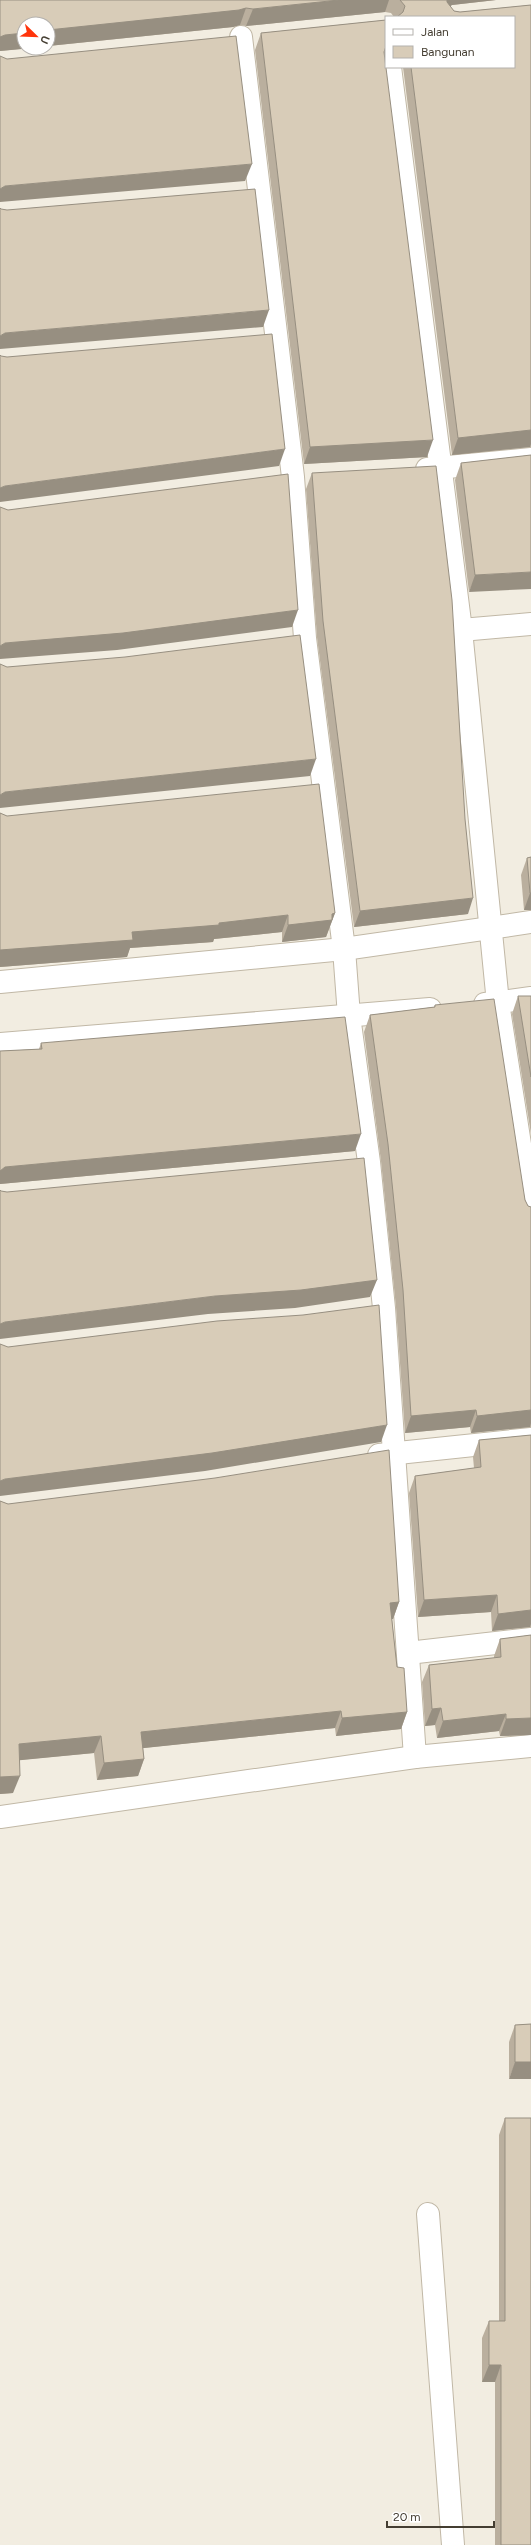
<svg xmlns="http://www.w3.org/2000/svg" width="531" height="2545" viewBox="0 0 531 2545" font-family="Figtree,sans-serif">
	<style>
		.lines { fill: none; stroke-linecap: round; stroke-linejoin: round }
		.street-casing { stroke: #c1b8a6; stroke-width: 24 }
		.street { stroke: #fff; stroke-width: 22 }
		.wall { fill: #baaf9e }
		.shaded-wall { fill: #978f81 }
		.building { fill: #d8ccb8; stroke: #978f81 }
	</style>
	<rect width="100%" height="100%" fill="#f2ede1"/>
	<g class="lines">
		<g class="street-casing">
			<g id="street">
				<polyline points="241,37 293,477 305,638 344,949 349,1016 369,1162 384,1308 415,1757"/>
				<polyline points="390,67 461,630 498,1003 531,1215"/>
				<polyline points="427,469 531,459"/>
				<polyline points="461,630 531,624"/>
				<polyline points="0,982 344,949 531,922"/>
				<polyline points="485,1004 531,998"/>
				<polyline points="0,1044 430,1009"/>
				<polyline points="379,1455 531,1439"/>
				<polyline points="408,1653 531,1639"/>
				<polyline points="0,1817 415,1757 531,1746"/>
				<polyline points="428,2214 453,2545"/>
			</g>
		</g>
		<use href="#street" class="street"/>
	</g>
	<g class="wall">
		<polygon points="0,0 496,0 452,5 450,6 454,11 460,12 531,5 531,447 530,447 452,455 403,67 514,67 514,17 394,17 391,13 385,12 246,26 240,25 233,27 0,51"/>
		<polygon points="386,20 386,57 384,57 427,457 304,464 255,50 261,33"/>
		<polygon points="531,455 469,592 455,480 461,463"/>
		<polygon points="312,473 468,914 354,927 317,637 306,489"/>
		<polygon points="0,813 7,816 335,913 326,937 282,942 282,932 214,939 213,942 130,948 127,957 0,967"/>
		<polygon points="531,857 531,910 524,910 521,875 527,858"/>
		<polygon points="518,996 531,996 531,1134 512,1014"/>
		<polygon points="435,1005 528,1206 531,1207 531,1427 471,1433 470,1427 405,1433 396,1307 381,1161 364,1032 370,1015 434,1007"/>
		<polygon points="41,1043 355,1151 0,1184 0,1051 39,1049"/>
		<polygon points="531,1435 531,1627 530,1627 492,1631 491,1612 418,1617 409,1493 415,1476 474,1468 473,1457 479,1440"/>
		<polygon points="0,1501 8,1504 399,1602 393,1619 392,1619 397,1667 407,1712 401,1729 336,1736 335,1728 143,1748 144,1759 138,1776 97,1780 94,1753 19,1760 13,1793 0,1794"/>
		<polygon points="531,1635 531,1735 500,1736 499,1731 437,1738 435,1725 425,1726 422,1682 429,1665 494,1658 494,1656 500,1639"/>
		<polygon points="531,2024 509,2079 509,2042 515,2025"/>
		<polygon points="505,2118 531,2545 495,2545 495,2382 482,2382 482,2338 489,2321 499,2321 499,2135"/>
	</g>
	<g class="shaded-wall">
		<polygon points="339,0 389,0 385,12 246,26 253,9"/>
		<polygon points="446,0 496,0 452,5 442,12"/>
		<polygon points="246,8 240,25 233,27 48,46 48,30"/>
		<polygon points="24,33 24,48 33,48 0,51 0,37 5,35"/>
		<polygon points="386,46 386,57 382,57 378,69"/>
		<polygon points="252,164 245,181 0,202 0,189 5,186"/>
		<polygon points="269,310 263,327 0,349 0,336 5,333"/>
		<polygon points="531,430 531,444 530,447 452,455 458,438"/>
		<polygon points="433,440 427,457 304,464 310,447"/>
		<polygon points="285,449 279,466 0,502 0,488 5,486"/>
		<polygon points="531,572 531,589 469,592 475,575"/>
		<polygon points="298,610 292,627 117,650 0,659 0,646 5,643"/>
		<polygon points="316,759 310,776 0,808 0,795 5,792"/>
		<polygon points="530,893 531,893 531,910 524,910"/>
		<polygon points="473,898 468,914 354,927 360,911"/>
		<polygon points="335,913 326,937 282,942 288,925"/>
		<polygon points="288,915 282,932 214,939 213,942 130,948 127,957 0,967 0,950 132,932"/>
		<polygon points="361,1134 355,1151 0,1184 0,1171 5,1167"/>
		<polygon points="377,1280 370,1297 295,1308 208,1314 0,1339 0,1324 5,1322 215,1296"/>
		<polygon points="476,1410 470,1427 405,1433 411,1416"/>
		<polygon points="531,1410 531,1423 530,1427 471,1433 477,1416"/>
		<polygon points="387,1425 381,1442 205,1471 0,1496 0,1481 5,1479"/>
		<polygon points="497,1595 491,1612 418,1617 424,1600"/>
		<polygon points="399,1602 393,1619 384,1620 390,1603"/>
		<polygon points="531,1610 531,1624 530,1627 492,1631 498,1614"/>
		<polygon points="441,1708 435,1725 425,1726 432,1709"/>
		<polygon points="341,1711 335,1728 135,1749 141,1732"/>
		<polygon points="407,1712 401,1729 336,1736 342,1718"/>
		<polygon points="506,1714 499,1731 437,1738 443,1721"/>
		<polygon points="531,1718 531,1735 500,1736 506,1719"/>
		<polygon points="101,1736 94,1753 12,1761 19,1744"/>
		<polygon points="144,1759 138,1776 97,1780 104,1763"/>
		<polygon points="20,1776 13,1793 0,1794 0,1777"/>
		<polygon points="515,2062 531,2062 531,2079 509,2079"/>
		<polygon points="489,2365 501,2365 495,2382 482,2382"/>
	</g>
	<g class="building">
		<polygon points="0,0 339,0 253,9 246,8 239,10 48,30 48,24 24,24 24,33 5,35 0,37"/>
		<polygon points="400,0 447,0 447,2 454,11 460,12 531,5 531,430 458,438 411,67 514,67 514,17 397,17 403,12 405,6"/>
		<polygon points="386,20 386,46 384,52 433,440 310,447 261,33"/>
		<polygon points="236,36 252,164 5,186 0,189 0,56 7,59"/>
		<polygon points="255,189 269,310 5,333 0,336 0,208 1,209 7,210"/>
		<polygon points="272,334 285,449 5,486 0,488 0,355 1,356 7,357"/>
		<polygon points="531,455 531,572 475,575 461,463"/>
		<polygon points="436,466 452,600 465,819 473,898 360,911 323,621 312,473"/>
		<polygon points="288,474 298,610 123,633 5,643 0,646 0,507 8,510"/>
		<polygon points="300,635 316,759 5,792 0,795 0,664 7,667 125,657"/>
		<polygon points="319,784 335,913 332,914 332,920 288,925 288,915 219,923 219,925 132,932 133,940 0,950 0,813 7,816"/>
		<polygon points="531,857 531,893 530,893 527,858"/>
		<polygon points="518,996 531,996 531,1077"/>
		<polygon points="494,999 525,1200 528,1206 531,1207 531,1410 477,1416 476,1410 411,1416 403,1290 388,1144 370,1015 435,1007 435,1005"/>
		<polygon points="345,1017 361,1134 5,1167 0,1171 0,1051 42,1049 41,1043"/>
		<polygon points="364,1158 377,1280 301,1290 215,1296 5,1322 0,1324 0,1190 1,1191 7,1192"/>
		<polygon points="379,1305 387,1425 212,1453 5,1479 0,1481 0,1344 8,1347 217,1321 303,1315"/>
		<polygon points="531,1435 531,1610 498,1614 497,1595 424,1600 415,1476 481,1467 479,1440"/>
		<polygon points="389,1450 399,1602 390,1603 397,1667 404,1668 407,1712 342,1718 341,1711 141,1732 144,1759 104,1763 101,1736 19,1744 20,1776 0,1777 0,1501 8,1504 215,1478"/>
		<polygon points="531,1635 531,1718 506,1719 506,1714 443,1721 441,1708 432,1709 429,1665 501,1657 500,1639"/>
		<polygon points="531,2024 531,2062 515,2062 515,2025"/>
		<polygon points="505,2118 531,2118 531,2545 501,2545 501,2365 489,2365 489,2321 505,2321"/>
	</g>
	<rect x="385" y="16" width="130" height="52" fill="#ffffff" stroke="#b4b1ad"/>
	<rect x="393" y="29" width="20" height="6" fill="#ffffff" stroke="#b4b1ad"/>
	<text x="421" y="36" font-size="12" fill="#443d31">Jalan</text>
	<rect x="393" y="46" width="20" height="12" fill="#d8ccb8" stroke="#b4b1ad"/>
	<text x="421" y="56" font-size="12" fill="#443d31">Bangunan</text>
	<g transform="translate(36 36) rotate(113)"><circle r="19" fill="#ffffff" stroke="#b4b1ad"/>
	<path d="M0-3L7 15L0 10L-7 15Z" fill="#ff340b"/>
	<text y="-6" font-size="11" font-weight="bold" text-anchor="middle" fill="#443d31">U</text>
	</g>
	<path d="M387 2521v6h107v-6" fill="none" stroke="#443d31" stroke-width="2"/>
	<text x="393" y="2521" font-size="12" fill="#443d31" stroke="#ffffff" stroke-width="3" paint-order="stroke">20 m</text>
</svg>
